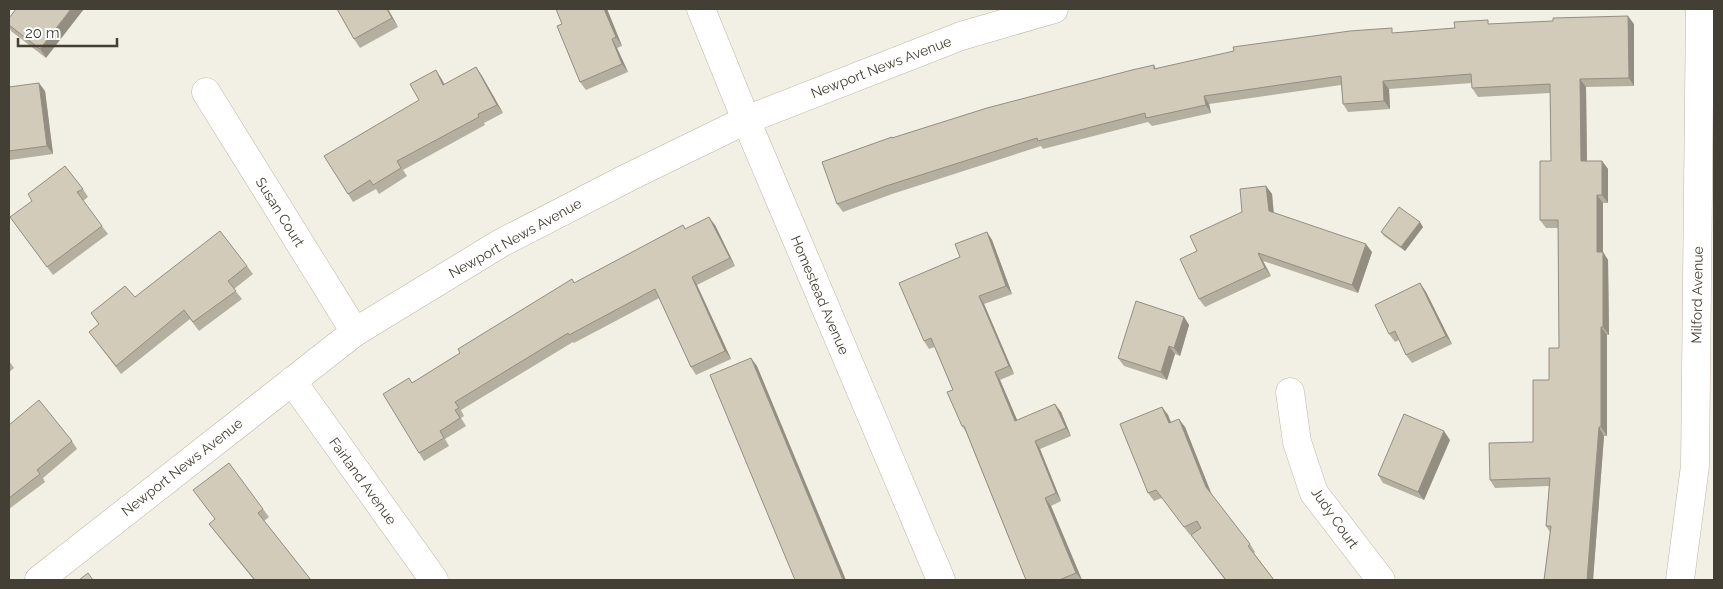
<svg xmlns="http://www.w3.org/2000/svg" width="1723" height="589" viewBox="0 0 1723 589" font-family="Raleway,sans-serif">
	<style>
		.lines { fill: none; stroke-linecap: round; stroke-linejoin: round }
		.minor-casing { stroke: #bdb7a7; stroke-width: 29 }
		.minor { stroke: #fff; stroke-width: 28 }
		.wall { fill: #b5afa0 }
		.shaded-wall { fill: #948e82 }
		.building { fill: #d3cbba; stroke: #948e82 }
		.labels { text-anchor: middle; dominant-baseline: central; stroke-width: 4; stroke-linejoin: round; paint-order: stroke }
		.street-label { font-size: 14px; fill: #443f34; stroke: #fff }
	</style>
	<rect width="100%" height="100%" fill="#f2efe4"/>
	<g class="lines">
		<g class="minor-casing">
			<g id="minor">
				<polyline points="701,9 746,120 941,580"/>
				<polyline points="206,92 355,332"/>
				<polyline points="292,381 434,580"/>
				<polyline points="1290,392 1297,442 1314,493 1381,580"/>
				<polyline points="39,580 355,332 501,243 629,177 746,120 961,36 1054,9"/>
				<polyline points="1680,580 1695,466 1700,9"/>
			</g>
		</g>
		<use href="#minor" class="minor"/>
	</g>
	<g class="wall">
		<polygon points="16,9 46,58 11,31 9,27 9,18"/>
		<polygon points="337,9 388,9 398,27 360,48 354,39"/>
		<polygon points="607,9 622,46 617,48 628,72 586,90 580,82"/>
		<polygon points="1490,24 1634,24 1634,86 1586,87 1587,161 1602,161 1608,169 1608,203 1603,203 1603,252 1608,260 1609,335 1607,335 1607,436 1604,436 1593,580 1544,580 1550,532 1546,526 1549,486 1495,488 1490,480 1533,442 1549,380 1559,348 1558,228 1546,228 1540,220 1551,161 1550,93 1478,97 1472,88 1472,83 1389,89 1390,109 1348,112 1343,104 1341,85 1209,104 1211,113 1152,126 1148,122 1043,149 1041,146 892,194 843,212 837,204 892,138 1154,65 1156,69 1395,33 1455,28"/>
		<polygon points="476,67 482,76 503,113 484,123 485,125 403,170 407,176 379,194 376,189 353,202 348,194 419,100 441,78 445,85"/>
		<polygon points="45,91 53,154 10,160 9,158 9,151"/>
		<polygon points="1266,186 1272,194 1274,213 1372,252 1358,293 1263,261 1271,276 1205,307 1199,299 1197,251 1242,212"/>
		<polygon points="83,189 88,197 83,201 108,234 53,275 10,217"/>
		<polygon points="715,225 735,266 697,285 731,359 696,375 691,367 659,298 574,343 573,342 461,410 464,416 461,418 466,426 445,439 449,446 424,461 419,453 412,383 460,353 572,279 575,283 686,229"/>
		<polygon points="1423,227 1405,251 1384,236 1381,232"/>
		<polygon points="987,232 992,240 1012,294 984,304 1014,374 1000,380 1017,420 1061,412 1071,436 1040,449 1061,501 1051,506 1082,580 1026,580 966,432 962,426 953,390 935,347 929,349 924,341 960,257"/>
		<polygon points="247,266 253,274 234,289 242,299 199,331 190,319 121,374 89,332 99,324 91,313 135,297"/>
		<polygon points="1420,283 1426,292 1452,344 1412,363 1406,355 1399,340 1395,342 1389,334"/>
		<polygon points="1184,317 1189,325 1180,356 1175,354 1167,380 1124,366 1118,358"/>
		<polygon points="9,361 14,368 9,372"/>
		<polygon points="1162,407 1168,415 1171,422 1185,427 1211,494 1250,544 1255,552 1254,553 1274,580 1225,580 1191,535 1194,533 1190,535 1162,498 1154,501 1148,493"/>
		<polygon points="9,425 72,441 77,449 43,478 45,482 9,509"/>
		<polygon points="1450,440 1424,500 1383,483 1378,475"/>
		<polygon points="263,509 269,517 264,521 311,580 254,580 215,532 209,524"/>
	</g>
	<g class="shaded-wall">
		<polygon points="71,9 84,9 46,58 40,49"/>
		<polygon points="387,9 388,9 398,27 392,18"/>
		<polygon points="604,9 607,9 622,46 616,37"/>
		<polygon points="1628,16 1634,24 1634,86 1629,78"/>
		<polygon points="612,39 617,48 628,72 622,64"/>
		<polygon points="476,67 482,76 503,113 497,105"/>
		<polygon points="436,70 441,78 449,94 443,85"/>
		<polygon points="1580,79 1586,87 1587,169 1581,161"/>
		<polygon points="1383,81 1389,89 1390,109 1384,101"/>
		<polygon points="39,83 45,91 53,154 47,146"/>
		<polygon points="1204,96 1209,104 1211,113 1206,105"/>
		<polygon points="1602,161 1608,169 1608,203 1602,195"/>
		<polygon points="1266,186 1272,194 1274,219 1269,211"/>
		<polygon points="1597,195 1603,203 1603,252 1608,260 1609,335 1603,327 1597,252"/>
		<polygon points="709,217 715,225 735,266 730,258"/>
		<polygon points="1420,222 1423,227 1405,251 1401,247"/>
		<polygon points="987,232 992,240 1012,294 1006,286"/>
		<polygon points="1366,244 1372,252 1358,293 1352,285"/>
		<polygon points="1258,253 1263,261 1271,276 1265,268"/>
		<polygon points="692,277 697,285 731,359 725,351"/>
		<polygon points="1420,283 1426,292 1452,344 1446,336"/>
		<polygon points="979,296 984,304 1014,374 1009,366"/>
		<polygon points="1184,317 1189,325 1180,356 1174,348"/>
		<polygon points="1601,327 1607,335 1607,436 1601,427"/>
		<polygon points="1169,346 1175,354 1167,380 1161,372"/>
		<polygon points="751,358 757,366 846,580 843,580"/>
		<polygon points="995,372 1000,380 1021,429 1015,421"/>
		<polygon points="1055,404 1061,412 1071,436 1066,428"/>
		<polygon points="1162,407 1168,415 1174,431 1169,423"/>
		<polygon points="1179,419 1185,427 1212,495 1206,487"/>
		<polygon points="1599,427 1604,436 1593,580 1587,580"/>
		<polygon points="1444,431 1450,440 1424,500 1418,492"/>
		<polygon points="1035,441 1040,449 1061,501 1056,493"/>
		<polygon points="1045,498 1051,506 1082,580 1076,573"/>
	</g>
	<g class="building">
		<polygon points="16,9 71,9 40,49 9,25 9,18"/>
		<polygon points="337,9 387,9 392,18 354,39"/>
		<polygon points="556,9 604,9 616,37 612,39 622,64 580,82 557,26 562,24"/>
		<polygon points="1628,16 1629,78 1580,79 1581,161 1602,161 1602,195 1597,195 1597,252 1603,252 1603,327 1601,327 1601,427 1599,427 1587,580 1544,580 1551,526 1546,526 1550,478 1490,480 1489,443 1533,442 1533,380 1549,380 1549,348 1559,348 1558,220 1540,220 1540,161 1551,161 1550,84 1472,88 1471,74 1383,81 1384,101 1343,104 1341,76 1204,96 1206,105 1146,118 1145,113 1038,141 1037,138 886,186 837,204 822,162 892,137 892,138 987,108 1132,70 1154,65 1154,69 1234,51 1233,47 1350,31 1392,28 1392,33 1455,28 1454,22 1488,20 1488,24 1553,21 1553,18"/>
		<polygon points="476,67 497,105 478,114 479,117 397,161 401,168 373,185 370,180 348,194 324,156 419,100 410,84 436,70 443,85"/>
		<polygon points="39,83 47,146 9,151 9,87"/>
		<polygon points="65,166 83,189 77,192 102,226 47,267 10,217 32,201 28,194"/>
		<polygon points="1266,186 1269,211 1366,244 1352,285 1258,253 1265,268 1199,299 1180,259 1197,251 1190,236 1242,212 1240,189"/>
		<polygon points="1399,207 1420,222 1401,247 1381,232"/>
		<polygon points="709,217 730,258 692,277 725,351 691,367 655,289 569,335 568,333 455,402 459,408 455,410 460,418 440,431 444,438 419,453 383,394 409,378 412,383 460,353 458,349 572,279 574,283 683,225 685,229"/>
		<polygon points="220,231 247,266 228,281 236,291 193,322 184,310 116,366 89,332 99,324 91,313 125,286 135,297"/>
		<polygon points="987,232 1006,286 979,296 1009,366 995,372 1015,421 1055,404 1066,428 1035,441 1056,493 1045,498 1076,573 1059,580 1026,580 964,426 962,426 947,392 953,390 931,338 924,341 899,283 960,257 955,244"/>
		<polygon points="1420,283 1446,336 1406,355 1395,331 1389,334 1375,305"/>
		<polygon points="1136,301 1184,317 1174,348 1169,346 1161,372 1118,358"/>
		<polygon points="751,358 843,580 795,580 710,375"/>
		<polygon points="39,400 72,441 37,470 40,474 9,498 9,425"/>
		<polygon points="1162,407 1169,423 1179,419 1206,487 1250,544 1248,546 1274,580 1226,580 1191,535 1201,528 1197,521 1184,527 1156,490 1148,493 1120,424"/>
		<polygon points="1404,414 1444,431 1418,492 1378,475"/>
		<polygon points="229,463 263,509 258,513 311,580 255,580 209,524 215,519 193,490"/>
		<polygon points="88,573 93,580 79,580"/>
	</g>
	<g class="labels">
		<g class="street-label">
			<text transform="translate(881 67) rotate(-21)">Newport News Avenue</text>
			<text transform="translate(280 212) rotate(58)">Susan Court</text>
			<text transform="translate(515 238) rotate(-29)">Newport News Avenue</text>
			<text transform="translate(820 295) rotate(67)">Homestead Avenue</text>
			<text transform="translate(1697 295) rotate(-89)">Milford Avenue</text>
			<text transform="translate(182 467) rotate(-38)">Newport News Avenue</text>
			<text transform="translate(363 481) rotate(54)">Fairland Avenue</text>
			<text transform="translate(1335 518) rotate(55)">Judy Court</text>
		</g>
	</g>
	<rect width="1723" height="589" fill="none" stroke="#443f34" stroke-width="20"/>
	<path d="M18 38v8h99v-8" fill="none" stroke="#443f34" stroke-width="2.5"/>
	<text x="25" y="38" font-size="15" fill="#443f34" stroke="#ffffff" stroke-width="4" paint-order="stroke">20 m</text>
</svg>
